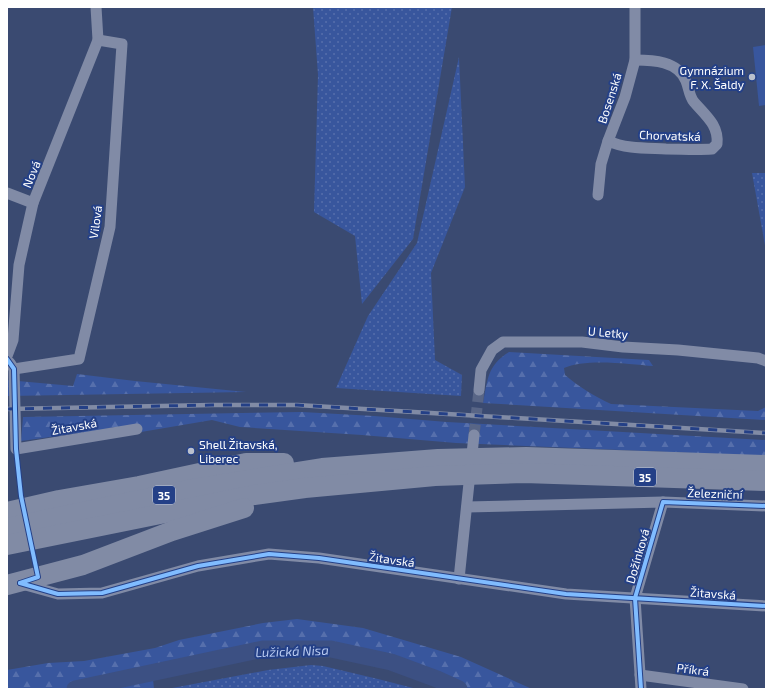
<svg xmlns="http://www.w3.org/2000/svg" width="773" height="696" viewBox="0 0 773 696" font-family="'Exo 2',sans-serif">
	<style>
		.green { fill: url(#green-dots) }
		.forest { fill: url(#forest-firs) }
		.pitch { fill: #38569d }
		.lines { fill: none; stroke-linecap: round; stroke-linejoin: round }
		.river { stroke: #3c5083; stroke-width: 17 }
		.street-tunnel { stroke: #586586; stroke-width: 11; stroke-dasharray: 11 5.5; stroke-linecap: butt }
		.street { stroke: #818ba6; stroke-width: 11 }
		.highway { stroke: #818ba5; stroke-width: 20 }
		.rail-casing { stroke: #818ba5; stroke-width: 4.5 }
		.rail { stroke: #244087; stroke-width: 3; stroke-dasharray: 9; stroke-linecap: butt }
		.cycleway-casing { stroke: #244087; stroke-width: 6 }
		.cycleway { stroke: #80bcff; stroke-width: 4 }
		.poi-dot { fill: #bac0cd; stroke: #244087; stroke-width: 1.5 }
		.labels { text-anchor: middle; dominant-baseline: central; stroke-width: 4; stroke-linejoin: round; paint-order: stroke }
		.shield { fill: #244087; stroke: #bdc6db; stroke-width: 1 }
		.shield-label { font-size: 11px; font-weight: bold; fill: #fff }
		.poi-label { font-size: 12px; fill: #fff; stroke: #244087; text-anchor: end }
		.street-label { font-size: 12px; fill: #fff; stroke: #244087 }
		.water-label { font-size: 13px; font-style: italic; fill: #bacbf1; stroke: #244087 }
	</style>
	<defs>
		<pattern id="green-dots" width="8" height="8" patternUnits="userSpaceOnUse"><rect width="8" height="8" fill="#38569d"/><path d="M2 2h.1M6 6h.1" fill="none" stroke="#566fac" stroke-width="1.8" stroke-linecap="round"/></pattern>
		<pattern id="forest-firs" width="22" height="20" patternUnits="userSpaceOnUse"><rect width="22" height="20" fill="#38569d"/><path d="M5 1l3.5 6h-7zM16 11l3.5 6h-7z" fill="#566fac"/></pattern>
	</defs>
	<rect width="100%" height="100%" fill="#3a4a71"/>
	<g class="green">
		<polygon points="313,7 452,7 413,239 362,304 355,236 314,212 318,75"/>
		<polygon points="459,57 465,187 431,273 435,360 462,375 461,396 336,388 368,316 417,243"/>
		<polygon points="752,173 766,173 766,251"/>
		<polygon points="311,665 323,666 378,679 417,689 167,689 268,670"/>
	</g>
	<g class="forest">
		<path d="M 509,352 L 649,360 L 653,366 C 631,364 584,358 564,368 L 565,375 C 579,387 594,396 611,404 L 758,411 L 766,407 L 766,420 L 483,403 C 488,379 487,366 509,352 Z"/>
		<polygon points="77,374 135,381 246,392 7,396 7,380 73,386"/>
		<polygon points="302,412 374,416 447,422 766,440 766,456 456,443 362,435 240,427 212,420 141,432 87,432 21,441 23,417"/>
		<path d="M 297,619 L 363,628 L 461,657 L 532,689 L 437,689 L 424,667 C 373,652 322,640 268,643 C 229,646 190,659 152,669 L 154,689 L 7,689 L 7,670 L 48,663 L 84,661 L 155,648 L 179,640 L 263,623 Z"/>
	</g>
	<polygon class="pitch" points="766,45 766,105 759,106 753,47"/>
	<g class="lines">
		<polyline class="river" points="75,689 263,649 331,649 391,662 437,679 459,689"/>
		<polyline class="street-tunnel" points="474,435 479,390"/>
		<g class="street">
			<path d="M 608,141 C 626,149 646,148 666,149 C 681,149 697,150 712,149 L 717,144 C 719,125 705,115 694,102 C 689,96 689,88 686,81 C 678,61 653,60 635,60"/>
			<polyline points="7,193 33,203"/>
			<polyline points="598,195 601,164 608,141 625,97 635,60 635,7"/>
			<polyline points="7,356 13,340 19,265 33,203 98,40 96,7"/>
			<polyline points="10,363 14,369 16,449 137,429"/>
			<polyline points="14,369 79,359 110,227 122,44 98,40"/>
			<polyline points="479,390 481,370 492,350 503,342 582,342 623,347 678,350 758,358 766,361"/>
			<polyline points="467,507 663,502 766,506"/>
			<polyline points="459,579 474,435"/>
			<polyline points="22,584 58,594 102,593 198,566 269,554 319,558 566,594 766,606"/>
			<polyline points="640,675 743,689"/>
			<polyline points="641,689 635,598 663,502"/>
		</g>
		<g class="highway">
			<polyline points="7,512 59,500 139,486 246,463 284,463"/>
			<polyline points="7,528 192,489 322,468 438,459 526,457 766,465"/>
			<polyline points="7,545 254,495 305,488 435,476 524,473 766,481"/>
			<polyline points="7,585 83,565 172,531 244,508"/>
		</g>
		<g class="rail-casing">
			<polyline id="rail" points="7,409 212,405 297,405 766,433"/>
		</g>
		<use href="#rail" class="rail"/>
		<g class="cycleway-casing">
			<g id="cycleway">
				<polyline points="7,359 14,369 16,449 21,496 38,577 20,583"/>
				<polyline points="20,583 58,594 102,593 198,566 269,554 319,558 566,594 766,606"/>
				<polyline points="641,689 635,598 663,502 766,506"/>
			</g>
		</g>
		<use href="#cycleway" class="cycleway"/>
	</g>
	<g class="poi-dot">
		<circle cx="752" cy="77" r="4"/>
		<circle cx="191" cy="451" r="4"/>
	</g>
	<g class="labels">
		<g class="shield">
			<rect x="634" y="468" width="22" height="18" rx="3"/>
			<rect x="153" y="486" width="22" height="18" rx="3"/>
		</g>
		<g class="shield-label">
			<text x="645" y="477">35</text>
			<text x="164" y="495">35</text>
		</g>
		<g class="poi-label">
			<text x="744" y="70">Gymnázium<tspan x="744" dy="14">F. X. Šaldy</tspan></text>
			<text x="199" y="444" text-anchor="start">Shell Žitavská,<tspan x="199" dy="14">Liberec</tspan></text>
		</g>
		<g class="street-label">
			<text transform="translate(609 98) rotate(-72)">Bosenská</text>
			<text transform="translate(670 135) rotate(2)">Chorvatská</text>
			<text transform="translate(31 174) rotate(-68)">Nová</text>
			<text transform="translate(95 222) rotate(-82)">Vilová</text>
			<text transform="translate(608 332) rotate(5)">U Letky</text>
			<text transform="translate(74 426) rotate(-10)">Žitavská</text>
			<text transform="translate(715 493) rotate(2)">Železniční</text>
			<text transform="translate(637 556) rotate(-74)">Dožínková</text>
			<text transform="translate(392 559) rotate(8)">Žitavská</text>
			<text transform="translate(713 593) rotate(4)">Žitavská</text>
			<text transform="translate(693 669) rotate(7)">Příkrá</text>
		</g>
		<g class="water-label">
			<text transform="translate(292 651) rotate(-2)">Lužická Nisa</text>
		</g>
	</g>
	<rect width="773" height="696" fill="none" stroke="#ffffff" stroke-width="16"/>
</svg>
